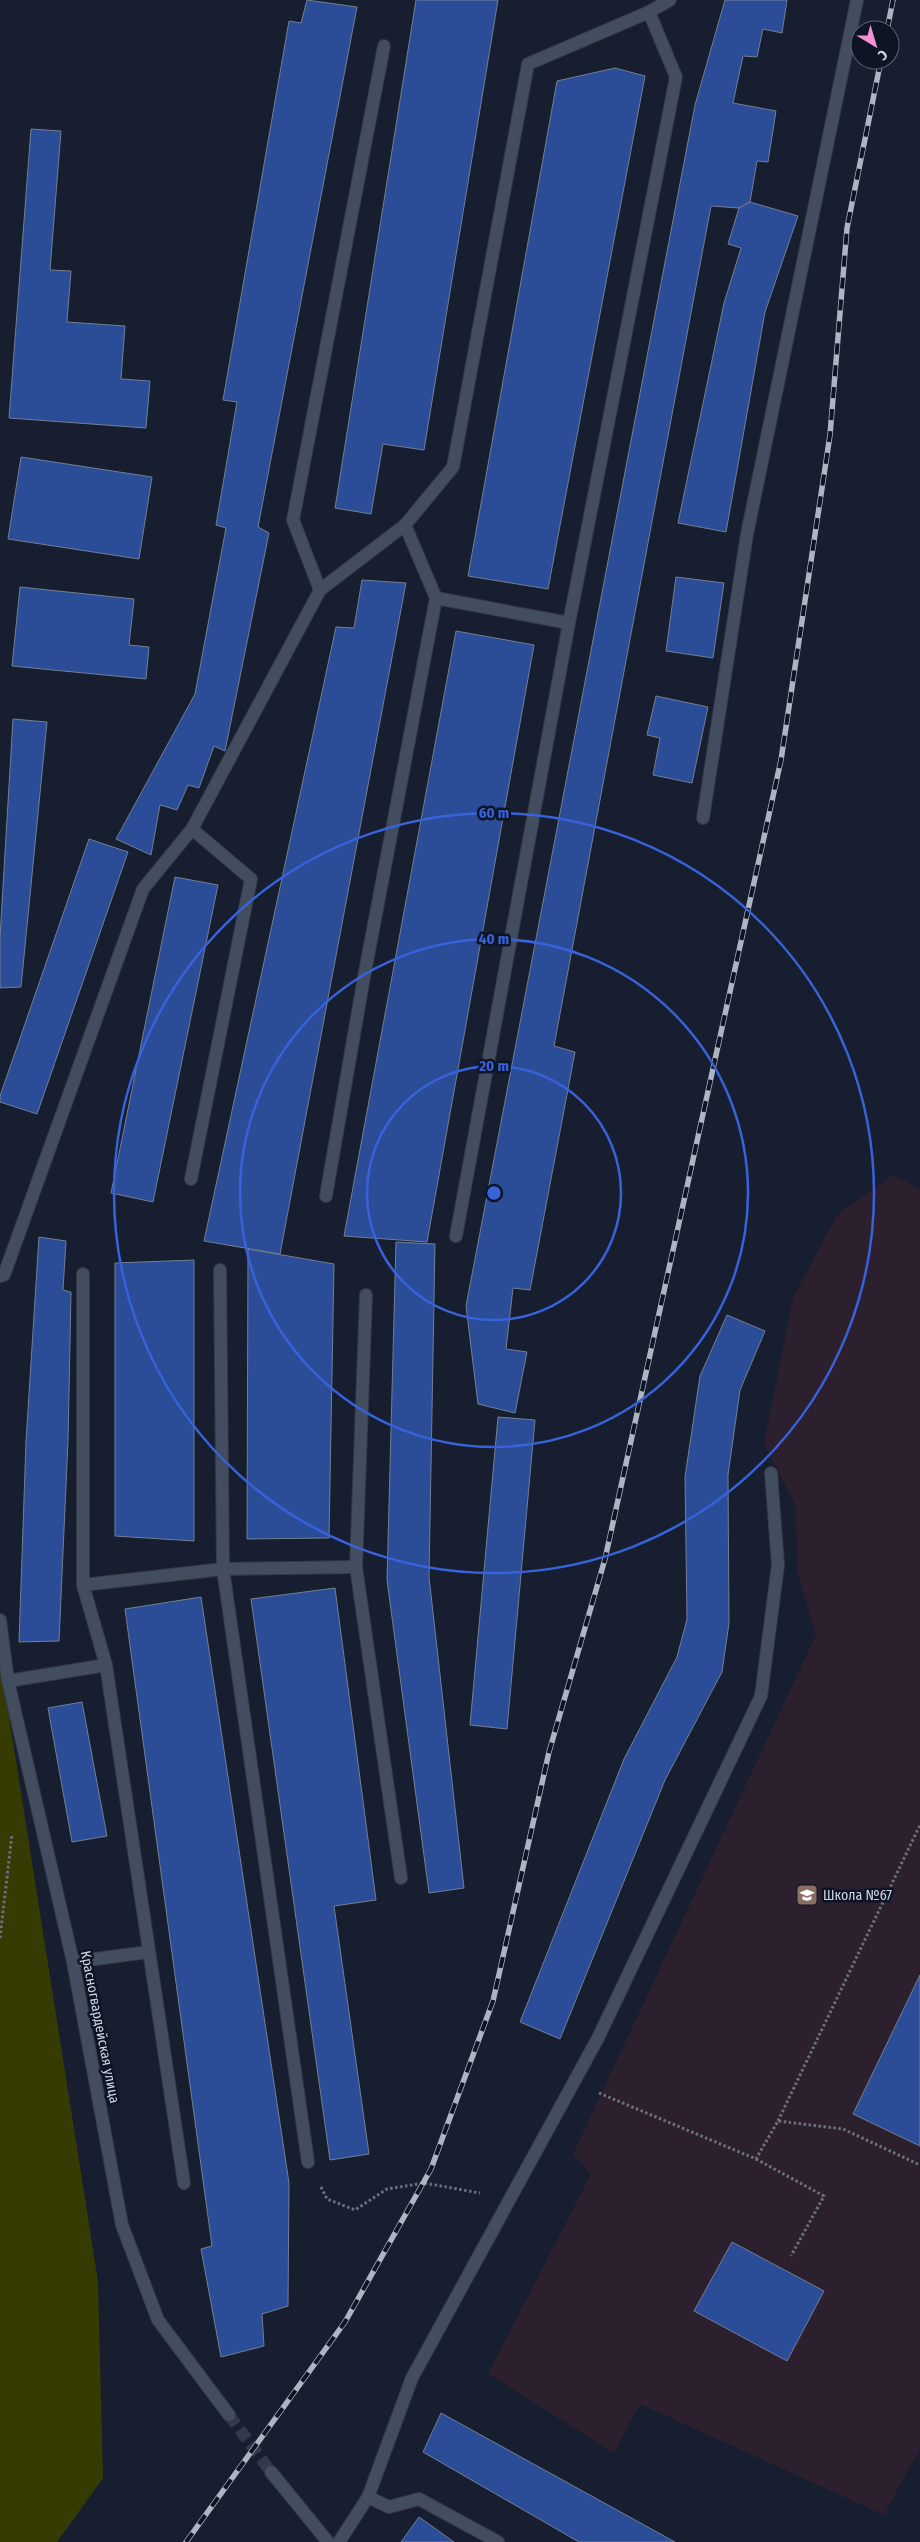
<svg xmlns="http://www.w3.org/2000/svg" width="920" height="2542" viewBox="0 0 920 2542" font-family="'Fira Sans Condensed',sans-serif">
	<style>
		.education { fill: #2c202e }
		.green { fill: #363a03 }
		.building { fill: #2b4c96; stroke: #747f94 }
		.lines { fill: none; stroke-linecap: round; stroke-linejoin: round }
		.minor-tunnel { stroke: #323a4a; stroke-width: 12; stroke-dasharray: 12 6; stroke-linecap: butt }
		.minor-casing { stroke: #343947; stroke-width: 14 }
		.path { stroke: #6a7180; stroke-width: 3; stroke-dasharray: 2.5 2.5; stroke-linecap: butt }
		.minor { stroke: #434d60; stroke-width: 12 }
		.rail-casing { stroke: #aeb5c2; stroke-width: 5.5 }
		.rail { stroke: #0d1525; stroke-width: 4; stroke-dasharray: 11; stroke-linecap: butt }
		.ring { fill: none; stroke: #3862da; stroke-width: 2.5 }
		.labels { text-anchor: middle; dominant-baseline: central; stroke-width: 5; stroke-linejoin: round; paint-order: stroke }
		.poi-label { font-size: 14px; fill: #d0d6e2; stroke: #0d1525; text-anchor: start }
		.street-label { font-size: 14px; fill: #d0d6e2; stroke: #0d1525 }
		.centre { fill: #3862da; stroke: #0d1525; stroke-width: 2.5 }
		.ring-label { font-size: 15px; text-anchor: middle; font-weight: bold; fill: #3862da; stroke: #0d1525; stroke-width: 5; stroke-linejoin: round; paint-order: stroke }
	</style>
	<rect width="100%" height="100%" fill="#161e2f"/>
	<polygon class="education" points="893,1175 920,1189 920,2448 884,2515 640,2404 614,2453 488,2374 591,2174 573,2154 816,1635 797,1571 796,1506 764,1444 793,1298 837,1215"/>
	<polygon class="green" points="0,1659 98,2281 103,2478 57,2542 0,2542"/>
	<g class="building">
		<polygon points="307,0 357,7 258,527 269,533 225,751 214,746 199,788 188,785 177,810 160,805 151,855 116,839 195,694 226,528 216,525 237,402 223,400 289,21 301,23"/>
		<polygon points="416,0 498,0 424,450 383,444 371,514 335,508"/>
		<polygon points="725,0 787,0 782,33 763,29 757,57 743,56 733,103 776,111 768,162 757,161 750,202 739,208 711,206 554,1046 575,1052 530,1290 513,1288 506,1349 527,1352 515,1413 478,1404 466,1306 695,105"/>
		<polygon points="615,68 645,76 548,589 468,576 557,81"/>
		<polygon points="31,129 61,131 50,270 71,271 67,322 125,326 121,379 150,381 146,428 9,418"/>
		<polygon points="750,202 798,216 765,312 726,532 678,523 724,303 741,248 728,244 739,208"/>
		<polygon points="21,457 152,477 139,559 8,539"/>
		<polygon points="676,577 724,583 713,658 666,651"/>
		<polygon points="362,580 406,583 280,1254 204,1241 336,627 354,628"/>
		<polygon points="20,587 134,599 129,645 149,647 146,679 12,666"/>
		<polygon points="456,631 534,645 427,1242 344,1236"/>
		<polygon points="656,696 708,707 692,783 653,775 660,738 647,735"/>
		<polygon points="13,719 47,722 21,987 0,988 0,937"/>
		<polygon points="89,839 128,852 37,1114 0,1102 0,1096"/>
		<polygon points="175,877 218,885 153,1202 111,1193"/>
		<polygon points="39,1237 66,1241 63,1290 71,1292 68,1441 59,1641 19,1642 26,1441"/>
		<polygon points="396,1242 435,1244 429,1577 464,1888 429,1893 387,1580"/>
		<polygon points="248,1249 334,1264 329,1538 247,1539"/>
		<polygon points="194,1260 194,1541 115,1536 115,1263"/>
		<polygon points="727,1315 765,1331 740,1390 728,1475 729,1623 722,1672 665,1780 560,2039 520,2022 624,1759 677,1657 687,1619 685,1477 700,1376"/>
		<polygon points="498,1417 535,1420 507,1729 470,1725"/>
		<polygon points="335,1588 376,1900 334,1906 369,2154 330,2160 251,1599"/>
		<polygon points="201,1597 289,2183 288,2306 262,2314 264,2346 221,2357 201,2249 212,2246 125,1609"/>
		<polygon points="82,1702 107,1836 72,1842 48,1708"/>
		<polygon points="920,1975 920,2146 853,2114"/>
		<polygon points="732,2242 824,2291 787,2361 694,2311"/>
		<polygon points="441,2413 675,2542 579,2542 423,2452"/>
		<polygon points="419,2517 454,2542 401,2542"/>
	</g>
	<g class="lines">
		<polyline class="minor-tunnel" points="229,2415 271,2472"/>
		<g class="minor-casing">
			<g id="minor">
				<polyline points="320,590 293,520 384,46"/>
				<polyline points="436,598 569,623"/>
				<polyline points="703,818 747,534 857,0"/>
				<polyline points="191,1179 251,879 192,829"/>
				<polyline points="326,1196 364,977 436,598 405,525"/>
				<polyline points="456,1236 569,623 676,77 649,12"/>
				<polyline points="220,1270 223,1569 308,2162"/>
				<polyline points="83,1274 83,1585 106,1665 184,2183"/>
				<polyline points="0,1276 4,1275 143,889 192,829 320,590 405,525 453,467 528,64 649,12 670,0"/>
				<polyline points="366,1295 356,1567 401,1878"/>
				<polyline points="83,1585 223,1569 356,1567"/>
				<polyline points="0,1620 8,1681 73,1962 122,2225 158,2320 229,2415"/>
				<polyline points="8,1681 106,1665"/>
				<polyline points="73,1962 148,1952"/>
				<polyline points="271,2472 328,2542"/>
				<polyline points="368,2497 389,2507 419,2499 498,2542"/>
				<polyline points="339,2542 368,2497 412,2378 598,2038 761,1696 778,1565 771,1473"/>
			</g>
		</g>
		<g class="path">
			<polyline points="0,1938 12,1834"/>
			<polyline points="599,2093 756,2159 778,2121 843,2129 920,2165"/>
			<polyline points="778,2121 920,1825"/>
			<polyline points="756,2159 824,2196 791,2256"/>
			<polyline points="321,2187 327,2199 355,2210 387,2189 424,2183 480,2193"/>
		</g>
		<use href="#minor" class="minor"/>
		<g class="rail-casing">
			<g id="rail">
				<polyline points="887,30 893,0"/>
				<polyline points="186,2542 345,2322 431,2169 493,2001 549,1752 605,1559 781,760 830,435 847,228 881,60"/>
			</g>
		</g>
		<use href="#rail" class="rail"/>
	</g>
	<g class="ring">
		<circle cx="494" cy="1193" r="127"/>
		<circle cx="494" cy="1193" r="254"/>
		<circle cx="494" cy="1193" r="380"/>
	</g>
	<defs>
		<g id="school-square" transform="scale(1.125)"><rect x="-9" y="-9" width="18" height="18" rx="4" fill="#8d6e63" stroke="#0d1525"/><path d="M0-5L7-2L0 1L-7-2ZM-4 1L0 2.5L4 1V4Q0 6-4 4Z" fill="#fff"/></g>
	</defs>
	<g fill-rule="evenodd">
		<use href="#school-square" x="807" y="1895"/>
	</g>
	<g class="labels">
		<g class="poi-label">
			<text x="823" y="1895">Школа №67</text>
		</g>
		<g class="street-label">
			<text transform="translate(100 2027) rotate(79)">Красногвардейская улица</text>
		</g>
	</g>
	<circle cx="494" cy="1193" r="8" class="centre"/>
	<g class="ring-label">
		<text x="494" y="818">60 m</text>
		<text x="494" y="944">40 m</text>
		<text x="494" y="1071">20 m</text>
	</g>
	<g transform="translate(875 45) rotate(142)"><circle r="24" fill="#0d1525" stroke="#5b6271"/>
	<path d="M0-4L9 19L0 12L-9 19Z" fill="#f491d3"/>
	<text y="-8" font-size="14" font-weight="bold" text-anchor="middle" fill="#d0d6e2">С</text>
	</g>
</svg>
